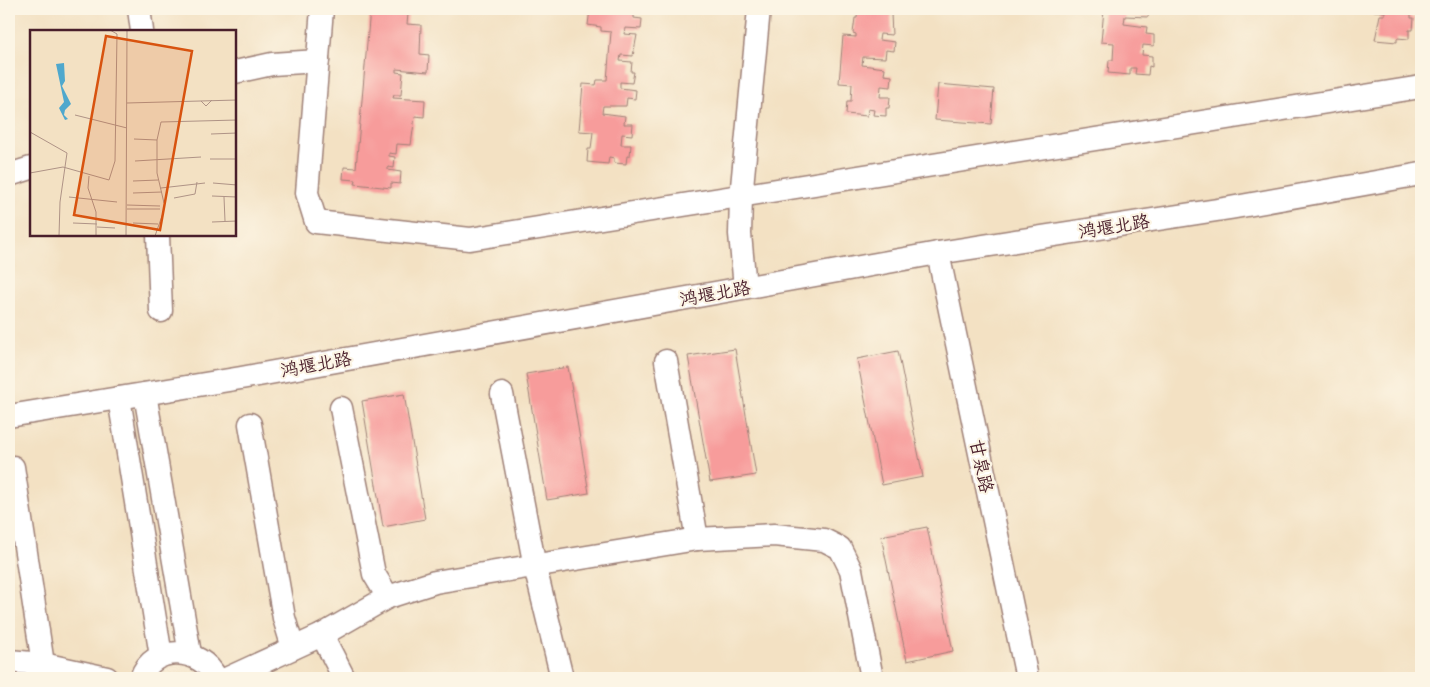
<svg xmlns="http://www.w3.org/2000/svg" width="1430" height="687" viewBox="0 0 1430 687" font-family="Delius,'LXGW WenKai TC',sans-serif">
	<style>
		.building { fill: #f79c9b }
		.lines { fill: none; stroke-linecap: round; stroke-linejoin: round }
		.minor-casing { stroke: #9e8077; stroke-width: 25 }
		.minor { stroke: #fff; stroke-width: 22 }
		.labels { text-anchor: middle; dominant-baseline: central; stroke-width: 4.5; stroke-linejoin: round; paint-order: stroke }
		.street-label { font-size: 18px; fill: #4a1f2b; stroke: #fcf5e5 }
		.inset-road { fill: none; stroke: #af9386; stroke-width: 1 }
		.view { fill: #d8530f; fill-opacity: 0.15; stroke: #d8530f; stroke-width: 2.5 }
		.inset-edge { fill: none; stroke: #4a1f2b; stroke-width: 2.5 }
	</style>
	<rect width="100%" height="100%" fill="#fcf5e5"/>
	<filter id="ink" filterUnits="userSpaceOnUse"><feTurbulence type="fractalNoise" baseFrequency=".02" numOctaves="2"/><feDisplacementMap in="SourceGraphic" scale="10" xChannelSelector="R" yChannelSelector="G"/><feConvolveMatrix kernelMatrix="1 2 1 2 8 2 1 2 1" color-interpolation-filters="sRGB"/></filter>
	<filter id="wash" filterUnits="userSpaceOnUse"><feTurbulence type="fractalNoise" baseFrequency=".0096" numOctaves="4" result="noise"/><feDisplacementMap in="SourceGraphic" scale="20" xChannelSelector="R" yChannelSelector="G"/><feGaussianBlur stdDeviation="1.12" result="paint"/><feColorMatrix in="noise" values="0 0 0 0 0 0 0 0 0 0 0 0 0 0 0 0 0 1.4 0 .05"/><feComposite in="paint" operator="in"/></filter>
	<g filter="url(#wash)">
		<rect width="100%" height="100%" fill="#f3e1c3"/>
		<g id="blocks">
			<g class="building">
				<polygon points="370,9 408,9 408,11 402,11 401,14 408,14 407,24 421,25 420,54 429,55 428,72 396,69 396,72 403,73 401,95 394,95 393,98 425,100 424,117 415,116 411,145 397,144 396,154 389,153 389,156 395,157 394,168 388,167 388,170 401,172 400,184 391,183 391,188 355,184 356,180 343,179 344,167 356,168"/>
				<polygon points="590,9 620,9 634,11 634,18 642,19 641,29 625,28 624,34 637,35 633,56 621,55 620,61 632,62 631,72 634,72 632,83 620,82 620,88 636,90 635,99 627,98 626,106 603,106 602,113 625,116 624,124 633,124 632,135 622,134 621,145 631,145 630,156 627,156 626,164 614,163 614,158 609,157 608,164 587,162 588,149 591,149 593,132 579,131 583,84 596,85 597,80 607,80 611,32 601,31 601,27 588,25"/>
				<polygon points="858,9 880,9 880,13 891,14 892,35 880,34 879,40 895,42 894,51 886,50 885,58 863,57 862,65 885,68 884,75 892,76 891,87 881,86 880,97 890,97 889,108 886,108 886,116 873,115 874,110 868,109 867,116 846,114 847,101 851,101 852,84 839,83 843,36 856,37 856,34 853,33 855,18 857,18"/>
				<polygon points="1104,9 1149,9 1148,17 1125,16 1124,24 1147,27 1146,34 1154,35 1154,46 1143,45 1142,55 1152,56 1152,67 1149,66 1148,75 1135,74 1136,68 1130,68 1130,75 1108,73 1109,60 1113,60 1114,43 1101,42"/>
				<polygon points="1374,9 1411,9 1411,18 1414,18 1413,30 1409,30 1409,39 1397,38 1397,42 1375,40 1380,15 1385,15 1385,12 1374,11"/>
				<polygon points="938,84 994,89 991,124 935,120"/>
				<polygon points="735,349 756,475 710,482 688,356"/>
				<polygon points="898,351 923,477 882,485 857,359"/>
				<polygon points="568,367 589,493 547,500 526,374"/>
				<polygon points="404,394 425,519 383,527 362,401"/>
				<polygon points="927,527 953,651 907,661 881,536"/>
			</g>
		</g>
	</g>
	<g filter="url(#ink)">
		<use href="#blocks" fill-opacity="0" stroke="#9e8077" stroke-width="1"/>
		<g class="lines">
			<g class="minor-casing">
				<g id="minor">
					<polyline points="139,9 142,31"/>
					<polyline points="322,9 307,193 316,222 470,239 1421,87"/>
					<polyline points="235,72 272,64 318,61"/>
					<polyline points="9,175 31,168"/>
					<polyline points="158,235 161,311"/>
					<polyline points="938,253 1027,678"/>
					<polyline points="745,287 740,234 741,197 759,9"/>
					<polyline points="666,361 697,539"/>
					<polyline points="145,394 190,654"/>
					<polyline points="502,394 535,567 562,678"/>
					<polyline points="119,398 161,656"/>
					<polyline points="341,408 374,574 388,597"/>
					<polyline points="9,416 241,378 938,253 1230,208 1421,174"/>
					<polyline points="250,424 284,618 293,648"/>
					<polyline points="13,467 43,664"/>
					<polyline points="322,635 344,678"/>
					<polyline points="9,661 43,664 107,678"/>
					<path d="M 141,678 C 153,643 201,647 216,678"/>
					<polyline points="228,678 322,635 388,597 435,582 697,539 774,535 824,540 840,548 851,570 872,678"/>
				</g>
			</g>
			<use href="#minor" class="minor"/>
		</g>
	</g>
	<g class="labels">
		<g class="street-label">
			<text transform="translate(1114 226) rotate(-9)">鸿堰北路</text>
			<text transform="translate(715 293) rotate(-10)">鸿堰北路</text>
			<text transform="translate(316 364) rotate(-10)">鸿堰北路</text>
			<text transform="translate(982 466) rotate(78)">甘泉路</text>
		</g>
	</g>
	<g transform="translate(30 30)">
		<rect width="206" height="206" fill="#f3e1c3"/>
		<path d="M 34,33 L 35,51 L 32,56 L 41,74 L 35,80 L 34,85 L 38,89 L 35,90 L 29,78 L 34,72 L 26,34 Z" fill="#4fa8cd"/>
		<path class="inset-road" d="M 171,71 L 176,76 L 182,70M 97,73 L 207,70M 45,85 L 97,98M 0,102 L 37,123 L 30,172 L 29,206M 181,104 L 207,103M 104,109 L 127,110M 180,129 L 207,129M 105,131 L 171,127M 0,143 L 33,137 L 79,150 L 85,131 L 87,4 L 80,0M 59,146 L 58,158 L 66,182 L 66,206M 103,151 L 128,150M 183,153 L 207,155M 131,158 L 175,153M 103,163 L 132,162M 182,166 L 207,167M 39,167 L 87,172M 194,167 L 195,191M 144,168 L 165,164 L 167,152M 134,173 L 127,143 L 127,110 L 131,92 L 207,90M 97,175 L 130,176M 97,179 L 130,179M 182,192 L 207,191M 43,193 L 67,194M 103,193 L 128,194M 67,197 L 85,198M 96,206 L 97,0M 125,206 L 133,183"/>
		<path class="view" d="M 76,6 L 162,21 L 130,200 L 44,185 Z"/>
		<rect width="206" height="206" class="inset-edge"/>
	</g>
	<rect width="1430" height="687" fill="none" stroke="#fcf5e5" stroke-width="30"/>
</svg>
